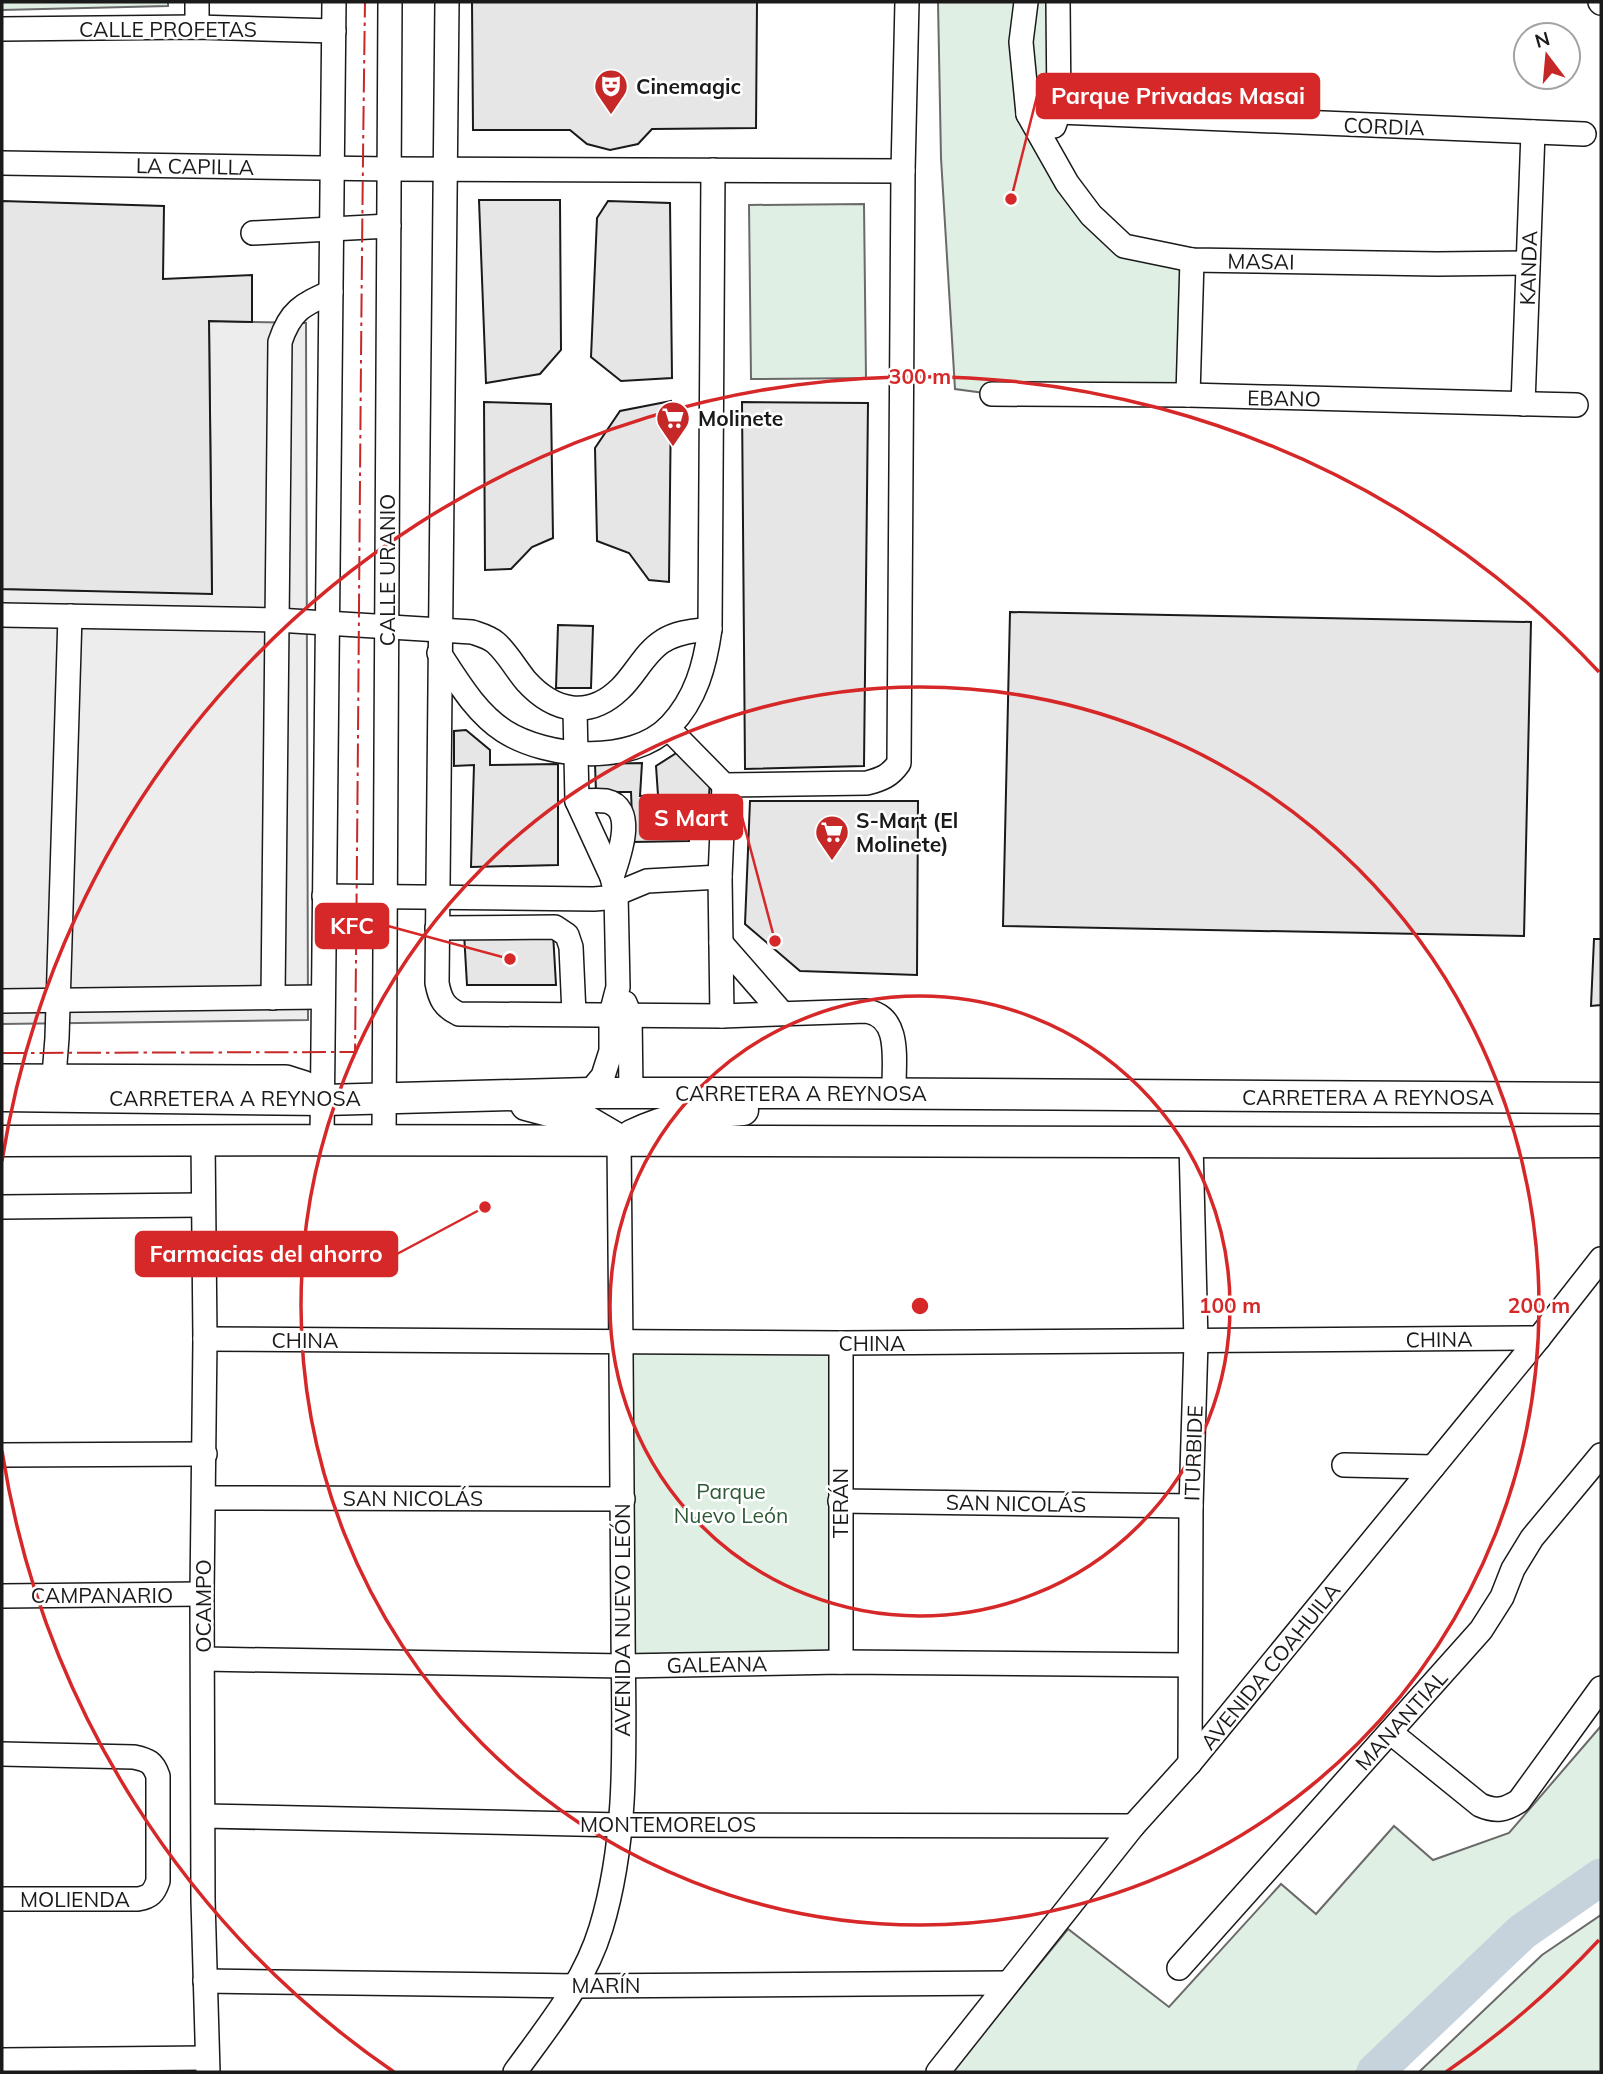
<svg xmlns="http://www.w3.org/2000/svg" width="1603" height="2074" viewBox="0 0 1603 2074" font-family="Mulish,sans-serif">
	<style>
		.green { fill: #e0efe3; stroke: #6a6a6a; stroke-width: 2 }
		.parking { fill: #ededed; stroke: #6a6a6a; stroke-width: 2 }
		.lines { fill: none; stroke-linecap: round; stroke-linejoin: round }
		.river { stroke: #c6d2dc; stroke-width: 37 }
		.building { fill: #e6e6e6; stroke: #1a1a1a; stroke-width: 2 }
		.minor-casing { stroke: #1a1a1a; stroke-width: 26 }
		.major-casing { stroke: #1a1a1a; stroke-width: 33 }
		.minor { stroke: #fff; stroke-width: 23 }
		.major { stroke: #fff; stroke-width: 30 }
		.power { stroke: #c62828; stroke-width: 2; stroke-dasharray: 24 5 3.5 5; stroke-linecap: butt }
		.ring { fill: none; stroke: #d62828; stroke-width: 3.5 }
		.labels { text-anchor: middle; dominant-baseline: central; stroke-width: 5; stroke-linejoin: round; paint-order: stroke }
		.street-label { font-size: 21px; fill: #1a1a1a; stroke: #fff }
		.poi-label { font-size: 21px; font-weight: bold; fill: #1a1a1a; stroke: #fff; text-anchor: start }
		.park-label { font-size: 21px; fill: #2b5a34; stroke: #fff }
		.centre { fill: #d62828; stroke: #fff; stroke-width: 3.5 }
		.ring-label { font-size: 21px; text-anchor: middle; font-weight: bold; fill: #d62828; stroke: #fff; stroke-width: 5; stroke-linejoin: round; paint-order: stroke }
		.leader { fill: none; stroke: #d62828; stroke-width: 2.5 }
		.callout-dot { fill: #d62828; stroke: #fff; stroke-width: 2.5 }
		.callout { fill: #d62828; stroke: #d62828; stroke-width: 2.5 }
		.callout-label { font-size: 23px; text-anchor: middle; font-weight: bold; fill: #fff }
	</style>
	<rect width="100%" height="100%" fill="#fff"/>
	<g class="green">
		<polygon points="2,2 168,2 168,6 2,10"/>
		<polygon points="938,2 1058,2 1047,146 1124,245 1192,260 1188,395 992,394 955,389 941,158"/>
		<polygon points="864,204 866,378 751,379 749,205"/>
		<polygon points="620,1341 841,1343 841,1662 623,1666"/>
		<polygon points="1601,1726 1601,1862 1526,1910 1356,2072 951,2072 1068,1929 1169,2007 1281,1884 1316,1914 1394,1826 1433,1860 1509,1833"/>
		<polygon points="1601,1915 1601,2072 1419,2072 1542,1955"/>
	</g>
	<polygon class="parking" points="209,321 306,323 308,1020 2,1024 2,589 212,593"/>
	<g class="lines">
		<polyline class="river" points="1375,2072 1522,1932 1601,1877"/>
	</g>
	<g class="building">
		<polygon points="472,2 757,2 756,128 652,129 638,144 610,150 587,144 570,130 473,130"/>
		<polygon points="479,200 560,200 561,350 540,374 486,383"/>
		<polygon points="2,201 164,206 163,279 252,275 252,322 209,321 212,594 2,589"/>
		<polygon points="608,201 670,203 672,378 621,381 591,357 597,218"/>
		<polygon points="671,401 669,582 649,580 629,553 597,541 595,448 620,411"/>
		<polygon points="484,402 551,404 553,538 532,547 511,569 485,570"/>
		<polygon points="742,402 868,403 864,766 745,769"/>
		<polygon points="1010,612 1531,622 1524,936 1003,926"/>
		<polygon points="558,625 593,626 591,688 556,688"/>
		<polygon points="466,730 490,750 490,765 558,764 558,865 471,867 474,765 454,766 454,731"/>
		<polygon points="681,750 710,782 709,796 689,795 689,841 633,842 631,792 596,792 595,764 642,763 640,796 658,795 656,766"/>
		<polygon points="750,801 918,801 917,975 800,971 745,924"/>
		<polygon points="464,933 553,933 556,985 467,985"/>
		<polygon points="1594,939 1601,939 1601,1005 1591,1006"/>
	</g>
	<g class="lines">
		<g class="minor-casing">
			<g id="minor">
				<path d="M 447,2 L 437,983 C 440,999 444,1007 459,1014 L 722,1016 L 866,1011 C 903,1017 893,1063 894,1094"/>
				<polyline points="1026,2 1021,42 1028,114 1067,183 1091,215 1124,246 1192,260 1437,264 1528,263"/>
				<polyline points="1600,2 1601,3"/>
				<polyline points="197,27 197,2"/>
				<polyline points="2,29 197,27 334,31"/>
				<polyline points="1028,114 1059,112 1584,134"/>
				<polyline points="1054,126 1059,112 1058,2"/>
				<polyline points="2,163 389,169 903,171"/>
				<polyline points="253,233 389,226"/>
				<polyline points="992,394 1188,395 1576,405"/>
				<polyline points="1188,395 1192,260"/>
				<polyline points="1523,404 1533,132"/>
				<path d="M 2,615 L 277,620 L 472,632 C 481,635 489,637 496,643 C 508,654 516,669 526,681 C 554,712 589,719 620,689 C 635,675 645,652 663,641 C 677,632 694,631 710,629"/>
				<path d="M 439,653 C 457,680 475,712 504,731 C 547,758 631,766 670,726 C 696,699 705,665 710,629 L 713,170"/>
				<polyline points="575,710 577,801 612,877 616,894 618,987 611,1014 611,1051 603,1076 589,1093"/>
				<path d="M 668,728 L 724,785 L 867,783 C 882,779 890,776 899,763 L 903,171 L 907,2"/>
				<path d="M 577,801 C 586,801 597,800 606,801 C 638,808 618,858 612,877"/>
				<polyline points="324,896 594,899 606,898 647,881 720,877"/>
				<polyline points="437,928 555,927 567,935 571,947 574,1014"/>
				<polyline points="721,943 782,1013"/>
				<path d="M 273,998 L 280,342 C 290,311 302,305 331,292"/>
				<polyline points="2,1001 323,997"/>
				<polyline points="625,1003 630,1015 631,1093"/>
				<polyline points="722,1016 720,877 724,785"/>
				<polyline points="2,1076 286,1077 305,1083 324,1100"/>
				<polyline points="43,1097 54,1076 57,1038 70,616"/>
				<polyline points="322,1139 334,2"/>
				<polyline points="384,1139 390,2"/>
				<polyline points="203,1140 205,1339 202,1594 203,1900 208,2072"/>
				<polyline points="2,1207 203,1205"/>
				<polyline points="205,1339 841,1343 1539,1338"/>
				<polyline points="841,1343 841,1662"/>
				<polyline points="2,1455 205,1454"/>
				<polyline points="1344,1465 1433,1467"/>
				<polyline points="204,1498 623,1499"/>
				<polyline points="840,1501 1191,1506"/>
				<polyline points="2,1596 202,1594"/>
				<polyline points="203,1659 623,1666 841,1662 1189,1665"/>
				<path d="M 1390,1732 L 1480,1805 C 1496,1812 1505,1810 1519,1801 L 1601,1688"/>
				<path d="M 2,1754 L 134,1757 C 148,1760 153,1762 158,1776 L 158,1881 C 154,1893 150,1897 138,1899 L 2,1899"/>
				<polyline points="1190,1763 1191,1506 1196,1342 1191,1143"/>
				<polyline points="204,1816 621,1825 1133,1826"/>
				<polyline points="1179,1968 1481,1630 1502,1597 1513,1569 1532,1538 1601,1455"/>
				<polyline points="205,1981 577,1986 1007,1983"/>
				<polyline points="2,2060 206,2058"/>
				<path d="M 515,2072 C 548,2026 584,1984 601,1928 C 631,1829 623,1724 623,1623 C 623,1462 620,1301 619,1140"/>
				<polyline points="938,2072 1133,1826 1190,1763 1539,1338 1601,1259"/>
			</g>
		</g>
		<g class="major-casing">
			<g id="major">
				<polyline points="2,1096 324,1100 589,1093 800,1093 1601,1098"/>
				<polyline points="526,1105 587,1121 616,1138"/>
				<path d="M 632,1135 C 669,1117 702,1113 743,1110"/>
				<path d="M 2,1141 C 535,1138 1068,1144 1601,1142"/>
			</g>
		</g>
		<use href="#minor" class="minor"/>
		<use href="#major" class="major"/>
		<path class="power" d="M 2,1053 L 355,1052 C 359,702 360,352 365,2"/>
	</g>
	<g class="ring">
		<circle cx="920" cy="1306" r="310"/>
		<circle cx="920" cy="1306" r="619"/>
		<path d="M1599 1940A929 929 0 0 1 1446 2072M394 2072A929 929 0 0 1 2 1451M2 1161A929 929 0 0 1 1599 672"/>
	</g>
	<defs>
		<g id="theatre-pin" transform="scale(1.75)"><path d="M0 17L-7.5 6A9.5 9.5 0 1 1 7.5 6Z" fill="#c62828" stroke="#fff"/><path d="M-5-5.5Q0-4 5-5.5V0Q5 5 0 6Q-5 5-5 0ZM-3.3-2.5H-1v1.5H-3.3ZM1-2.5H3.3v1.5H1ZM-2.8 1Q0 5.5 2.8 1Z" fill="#fff"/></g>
		<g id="supermarket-pin" transform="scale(1.75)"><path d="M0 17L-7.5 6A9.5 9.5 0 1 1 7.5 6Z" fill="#c62828" stroke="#fff"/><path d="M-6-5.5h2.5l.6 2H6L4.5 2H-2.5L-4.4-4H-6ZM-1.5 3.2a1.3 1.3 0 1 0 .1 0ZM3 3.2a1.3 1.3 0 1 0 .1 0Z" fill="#fff"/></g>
	</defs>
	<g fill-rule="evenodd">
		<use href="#theatre-pin" x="611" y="86"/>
		<use href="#supermarket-pin" x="673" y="418"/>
		<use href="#supermarket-pin" x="832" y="832"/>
	</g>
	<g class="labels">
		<g class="street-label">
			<text x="168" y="29">CALLE PROFETAS</text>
			<text transform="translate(1384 126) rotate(2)">CORDIA</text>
			<text transform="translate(195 166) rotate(1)">LA CAPILLA</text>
			<text transform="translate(1261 261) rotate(1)">MASAI</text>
			<text transform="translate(1528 268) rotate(-88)">KANDA</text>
			<text transform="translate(1284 398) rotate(1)">EBANO</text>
			<text transform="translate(387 570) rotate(-90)">CALLE URANIO</text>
			<text x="801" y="1093">CARRETERA A REYNOSA</text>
			<text x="1368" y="1097">CARRETERA A REYNOSA</text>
			<text x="235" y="1098">CARRETERA A REYNOSA</text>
			<text transform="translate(1439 1339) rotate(-1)">CHINA</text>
			<text x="305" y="1340">CHINA</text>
			<text x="872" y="1343">CHINA</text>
			<text transform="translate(1193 1453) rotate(-88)">ITURBIDE</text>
			<text x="413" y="1498">SAN NICOLÁS</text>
			<text transform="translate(840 1503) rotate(-90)">TERÁN</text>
			<text transform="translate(1016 1503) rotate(1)">SAN NICOLÁS</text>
			<text x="102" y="1595">CAMPANARIO</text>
			<text transform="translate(203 1606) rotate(-90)">OCAMPO</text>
			<text transform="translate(622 1620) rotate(-90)">AVENIDA NUEVO LEÓN</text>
			<text transform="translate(717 1664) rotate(-1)">GALEANA</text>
			<text transform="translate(1270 1666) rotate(-51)">AVENIDA COAHUILA</text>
			<text transform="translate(1401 1720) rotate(-48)">MANANTIAL</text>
			<text x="668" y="1824">MONTEMORELOS</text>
			<text x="75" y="1899">MOLIENDA</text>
			<text x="606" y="1985">MARÍN</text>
		</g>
		<g class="poi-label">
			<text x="636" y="86">Cinemagic</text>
			<text x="698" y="418">Molinete</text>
			<text x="856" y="820">S-Mart (El<tspan x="856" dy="24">Molinete)</tspan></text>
		</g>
		<g class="park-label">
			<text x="731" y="1491">Parque<tspan x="731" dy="24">Nuevo León</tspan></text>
		</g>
	</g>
	<circle cx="920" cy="1306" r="10" class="centre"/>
	<g class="ring-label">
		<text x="920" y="384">300 m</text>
		<text x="1230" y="1313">100 m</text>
		<text x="1539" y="1313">200 m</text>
	</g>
	<path class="leader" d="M1011 199L1037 96M775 941L742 817M510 959L388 926M485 1207L397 1254"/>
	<g class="callout-dot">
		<circle cx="1011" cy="199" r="7"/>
		<circle cx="775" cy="941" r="7"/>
		<circle cx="510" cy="959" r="7"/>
		<circle cx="485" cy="1207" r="7"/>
	</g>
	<g class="callout">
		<rect x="1037" y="74" width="282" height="44" rx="7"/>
		<rect x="640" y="795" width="102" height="44" rx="7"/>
		<rect x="316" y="904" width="72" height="44" rx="7"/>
		<rect x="136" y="1232" width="261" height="44" rx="7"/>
	</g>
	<g class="callout-label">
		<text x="1178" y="104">Parque Privadas Masai</text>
		<text x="691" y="826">S Mart</text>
		<text x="352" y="934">KFC</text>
		<text x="266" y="1262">Farmacias del ahorro</text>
	</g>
	<rect width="1603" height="2074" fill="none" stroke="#1a1a1a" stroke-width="7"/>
	<g transform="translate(1547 56) rotate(344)"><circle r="33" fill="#ffffff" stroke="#a3a3a3" stroke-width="2"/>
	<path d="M0-5L12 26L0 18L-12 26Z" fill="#c62828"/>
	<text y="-10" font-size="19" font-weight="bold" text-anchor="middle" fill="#1a1a1a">N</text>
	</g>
</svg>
